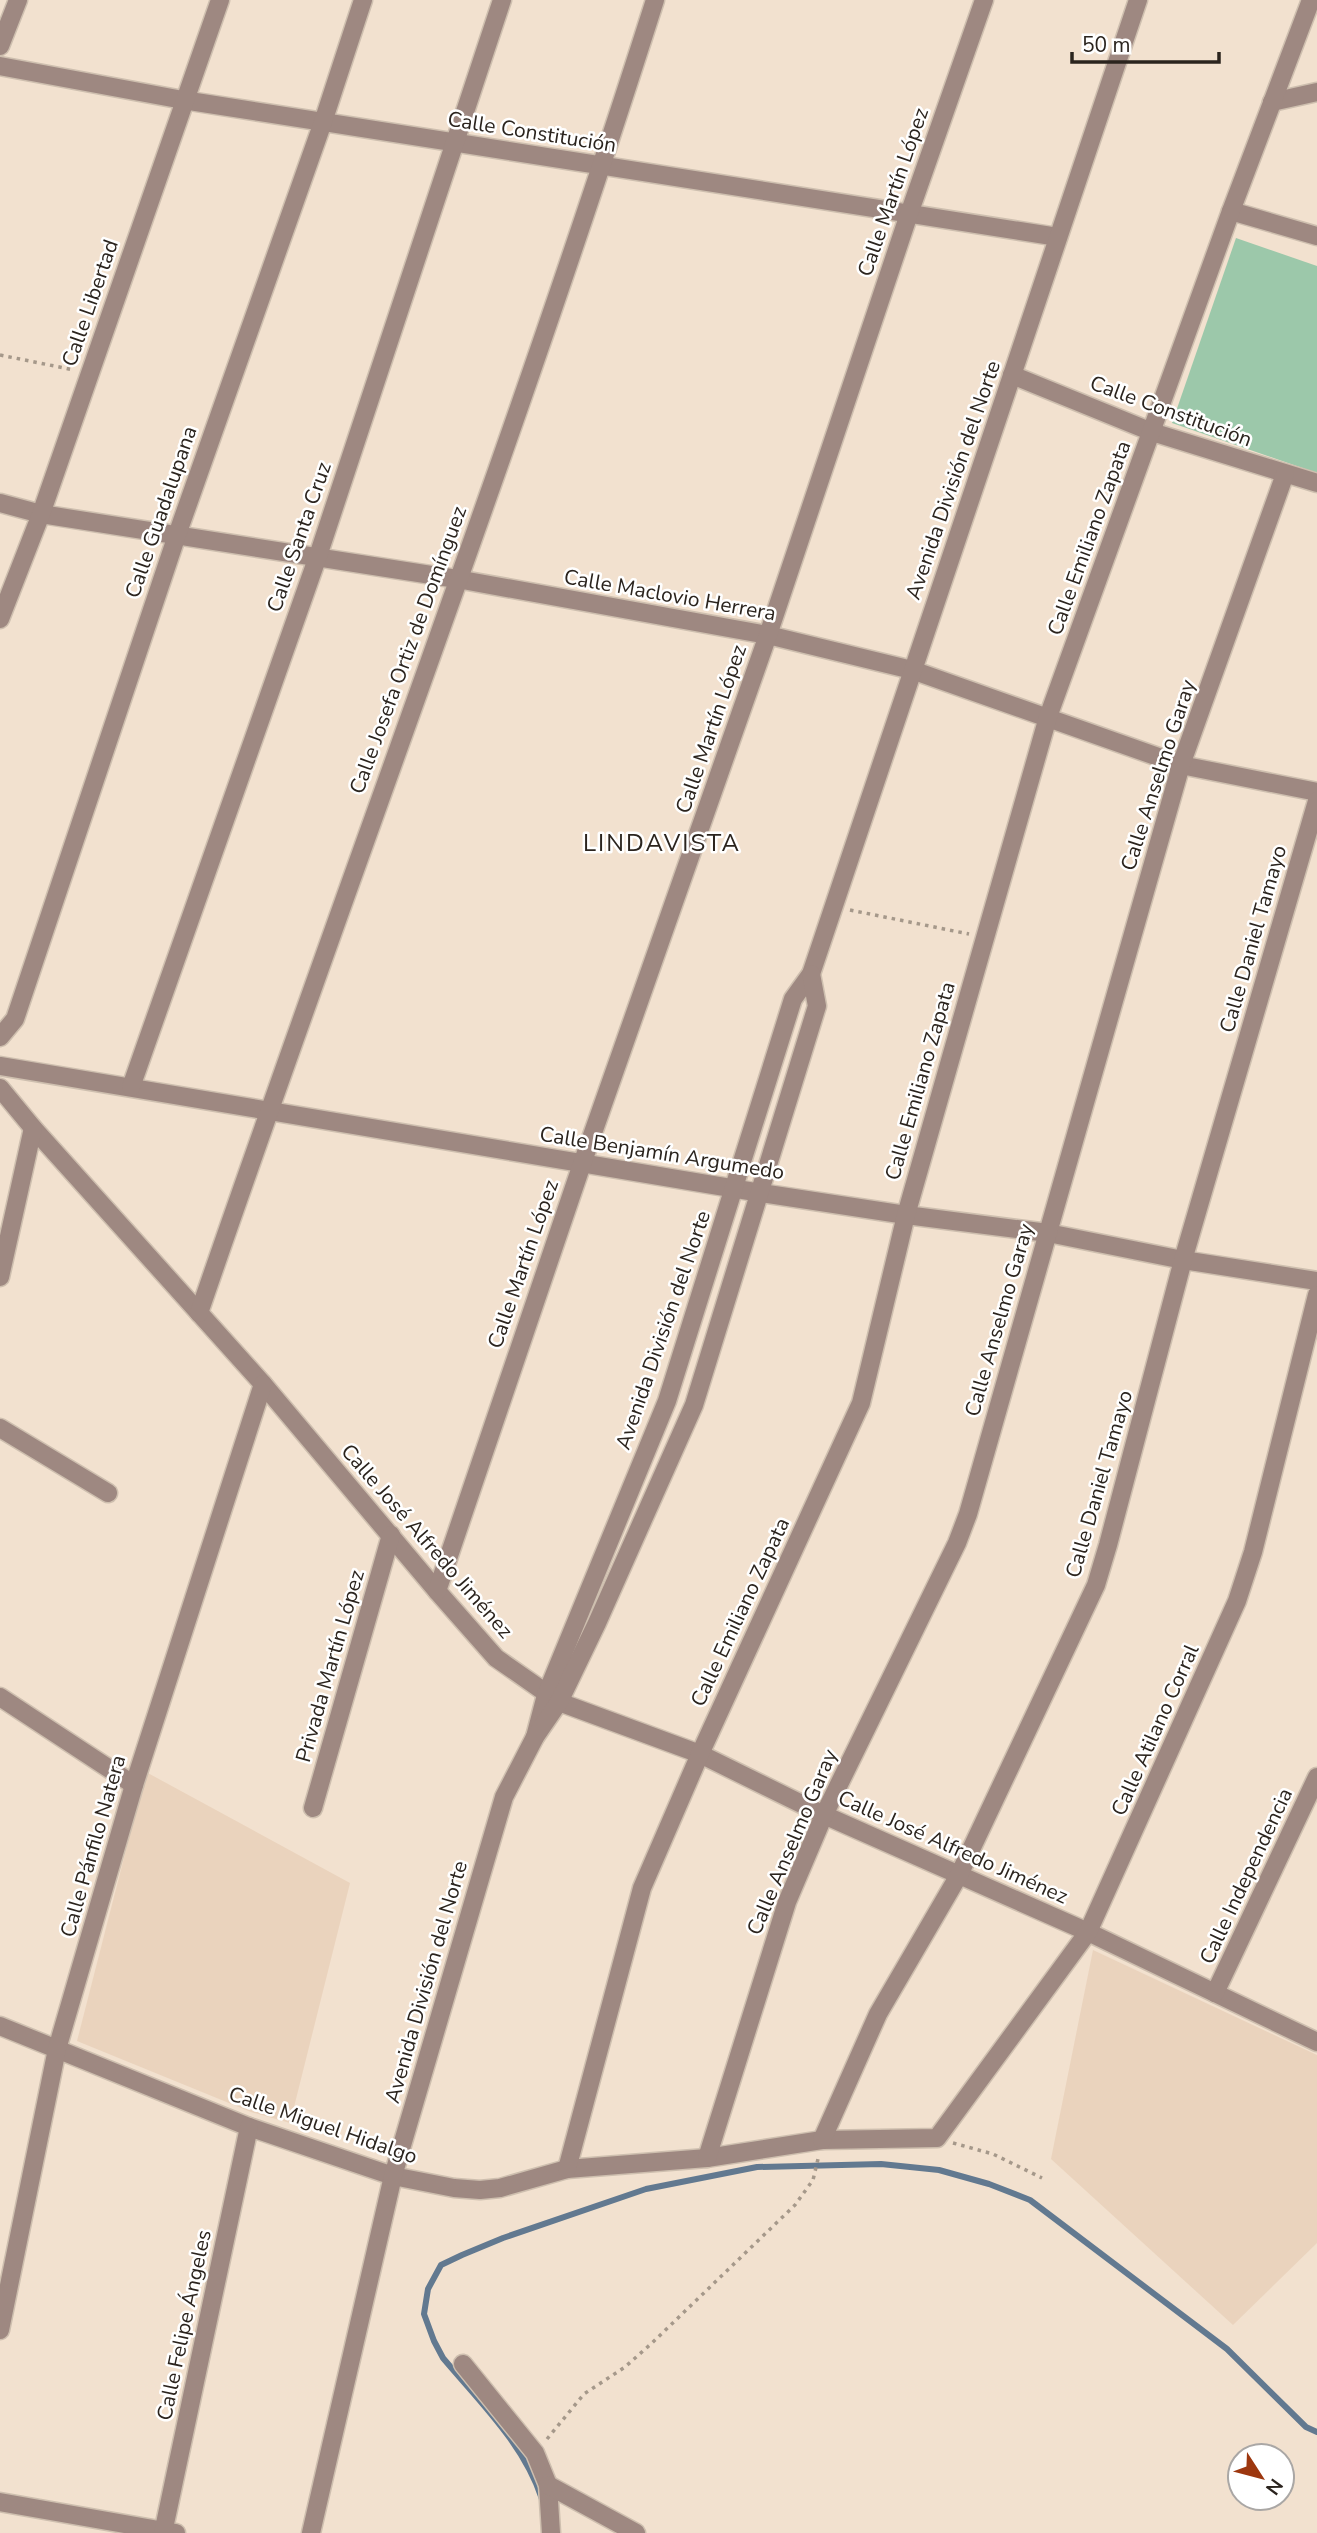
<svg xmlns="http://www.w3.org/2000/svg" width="1317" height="2533" viewBox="0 0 1317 2533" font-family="'Nunito Sans',sans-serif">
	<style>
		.built { fill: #ead3bd }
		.green { fill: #9cc8aa }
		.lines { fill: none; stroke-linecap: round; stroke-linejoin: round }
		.stream { stroke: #627990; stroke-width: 6 }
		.minor-casing { stroke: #cebfaf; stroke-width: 21 }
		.path { stroke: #a5988a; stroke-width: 3.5; stroke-dasharray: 3.5 5; stroke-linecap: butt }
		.minor { stroke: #9e8881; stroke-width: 18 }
		.labels { text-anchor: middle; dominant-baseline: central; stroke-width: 5; stroke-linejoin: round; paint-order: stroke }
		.street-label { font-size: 21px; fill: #2b241e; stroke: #fff }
		.quarter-label { font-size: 24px; letter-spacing: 2px; fill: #2b241e; stroke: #fff }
	</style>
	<rect width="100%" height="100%" fill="#f2e1cf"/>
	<g class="built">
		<polygon points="146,1772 350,1883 290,2123 251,2112 77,2041"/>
		<polygon points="1093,1950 1317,2055 1317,2243 1233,2325 1051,2159"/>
	</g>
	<polygon class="green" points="1236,238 1317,266 1317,473 1172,423"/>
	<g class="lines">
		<path class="stream" d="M 542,2499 C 524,2444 480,2402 443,2358 L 434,2341 L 424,2314 L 428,2289 L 441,2265 L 462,2255 L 503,2238 L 646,2189 L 757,2167 L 881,2164 L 939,2170 L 989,2184 L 1030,2200 L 1227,2349 L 1306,2427 L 1317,2432"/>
		<g class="minor-casing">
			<g id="minor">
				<polyline points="0,46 18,0"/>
				<polyline points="0,66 183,100 1058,237"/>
				<polyline points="1272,102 1317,92"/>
				<polyline points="1231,211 1317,236"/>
				<polyline points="1012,375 1152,432 1317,483"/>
				<polyline points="0,503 41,514 457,579 768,635 912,670 1181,765 1317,792"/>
				<polyline points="0,619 41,514 220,0"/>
				<polyline points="0,1037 15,1019 177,535 323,122 363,0"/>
				<polyline points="0,1066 761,1193 906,1215 1048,1233 1183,1260 1317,1281"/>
				<polyline points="131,1087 318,556 502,0"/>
				<polyline points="0,1088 33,1128 263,1384 437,1591 496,1658 559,1702 700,1754 824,1815 1088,1932 1317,2042"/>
				<polyline points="0,1277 33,1128"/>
				<path d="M 199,1313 C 349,875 515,442 655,0"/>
				<polyline points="0,1428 108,1493"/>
				<polyline points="437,1591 582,1164 768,635 909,214 984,0"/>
				<polyline points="0,1697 134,1785"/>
				<polyline points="535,1737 546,1695 667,1401 793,999 811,974 1138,0"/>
				<polyline points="313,1808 391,1535"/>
				<polyline points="1215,1993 1317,1777"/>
				<polyline points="0,2026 249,2127 393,2176 454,2188 480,2190 500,2188 567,2169 707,2158 822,2140 937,2138 1088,1932 1237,1601 1253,1552 1317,1295"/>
				<polyline points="822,2140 878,2014 959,1875 1096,1585 1108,1545 1183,1260 1317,801"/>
				<polyline points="707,2158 787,1902 824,1815 957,1543 968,1514 1181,765 1285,474"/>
				<polyline points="567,2169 642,1888 700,1754 861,1403 906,1215 1048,717 1231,211 1311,0"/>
				<polyline points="0,2330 57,2049 134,1785 263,1384"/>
				<polyline points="463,2364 535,2453 548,2485 551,2533"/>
				<polyline points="548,2485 636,2533"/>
				<polyline points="0,2502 176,2533"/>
				<polyline points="163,2533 249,2127"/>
				<polyline points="311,2533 393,2176 504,1797 535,1737 559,1702 597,1623 694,1405 817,1006 811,974"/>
			</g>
		</g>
		<g class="path">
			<polyline points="0,355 74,370"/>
			<polyline points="850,910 969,934"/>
			<polyline points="953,2143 993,2154 1042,2178"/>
			<polyline points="547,2439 584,2394 625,2367 652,2343 795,2205 813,2180 818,2159"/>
		</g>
		<use href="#minor" class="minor"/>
	</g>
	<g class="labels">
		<g class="street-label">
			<text transform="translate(532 132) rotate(9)">Calle Constitución</text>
			<text transform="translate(893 192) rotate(-71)">Calle Martín López</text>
			<text transform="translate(90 303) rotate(-71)">Calle Libertad</text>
			<text transform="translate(1171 411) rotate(20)">Calle Constitución</text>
			<text transform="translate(953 480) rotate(-71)">Avenida División del Norte</text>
			<text transform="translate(161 512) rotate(-71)">Calle Guadalupana</text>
			<text transform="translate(299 537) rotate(-71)">Calle Santa Cruz</text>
			<text transform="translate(1089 538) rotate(-70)">Calle Emiliano Zapata</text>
			<text transform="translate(670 595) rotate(10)">Calle Maclovio Herrera</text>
			<text transform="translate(408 650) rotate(-70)">Calle Josefa Ortiz de Domínguez</text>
			<text transform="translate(711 729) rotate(-71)">Calle Martín López</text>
			<text transform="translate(1158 775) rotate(-72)">Calle Anselmo Garay</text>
			<text transform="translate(1253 939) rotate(-74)">Calle Daniel Tamayo</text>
			<text transform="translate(920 1081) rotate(-74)">Calle Emiliano Zapata</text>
			<text transform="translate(662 1153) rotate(9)">Calle Benjamín Argumedo</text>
			<text transform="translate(523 1264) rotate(-71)">Calle Martín López</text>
			<text transform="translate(999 1320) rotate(-74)">Calle Anselmo Garay</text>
			<text transform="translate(663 1330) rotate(-71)">Avenida División del Norte</text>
			<text transform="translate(1099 1484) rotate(-74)">Calle Daniel Tamayo</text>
			<text transform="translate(427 1541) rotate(49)">Calle José Alfredo Jiménez</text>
			<text transform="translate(740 1612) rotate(-65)">Calle Emiliano Zapata</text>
			<text transform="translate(330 1666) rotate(-74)">Privada Martín López</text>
			<text transform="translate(1155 1730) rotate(-66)">Calle Atilano Corral</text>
			<text transform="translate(792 1842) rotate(-67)">Calle Anselmo Garay</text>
			<text transform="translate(93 1846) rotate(-74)">Calle Pánfilo Natera</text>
			<text transform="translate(953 1847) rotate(24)">Calle José Alfredo Jiménez</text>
			<text transform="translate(1246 1876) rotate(-65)">Calle Independencia</text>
			<text transform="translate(426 1982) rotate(-74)">Avenida División del Norte</text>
			<text transform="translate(323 2125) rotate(19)">Calle Miguel Hidalgo</text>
			<text transform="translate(184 2325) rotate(-78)">Calle Felipe Ángeles</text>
		</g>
		<g class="quarter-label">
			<text x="662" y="843">LINDAVISTA</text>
		</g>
	</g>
	<g transform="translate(1261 2477) rotate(126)"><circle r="33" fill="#ffffff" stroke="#aaa7a5" stroke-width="2"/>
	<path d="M0-5L12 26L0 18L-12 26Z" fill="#9d370f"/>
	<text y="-10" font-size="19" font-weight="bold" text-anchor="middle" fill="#2b241e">N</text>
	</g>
	<path d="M1072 52v10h147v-10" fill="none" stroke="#2b241e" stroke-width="3.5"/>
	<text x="1082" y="52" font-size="21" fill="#2b241e" stroke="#ffffff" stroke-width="5" paint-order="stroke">50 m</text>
</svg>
